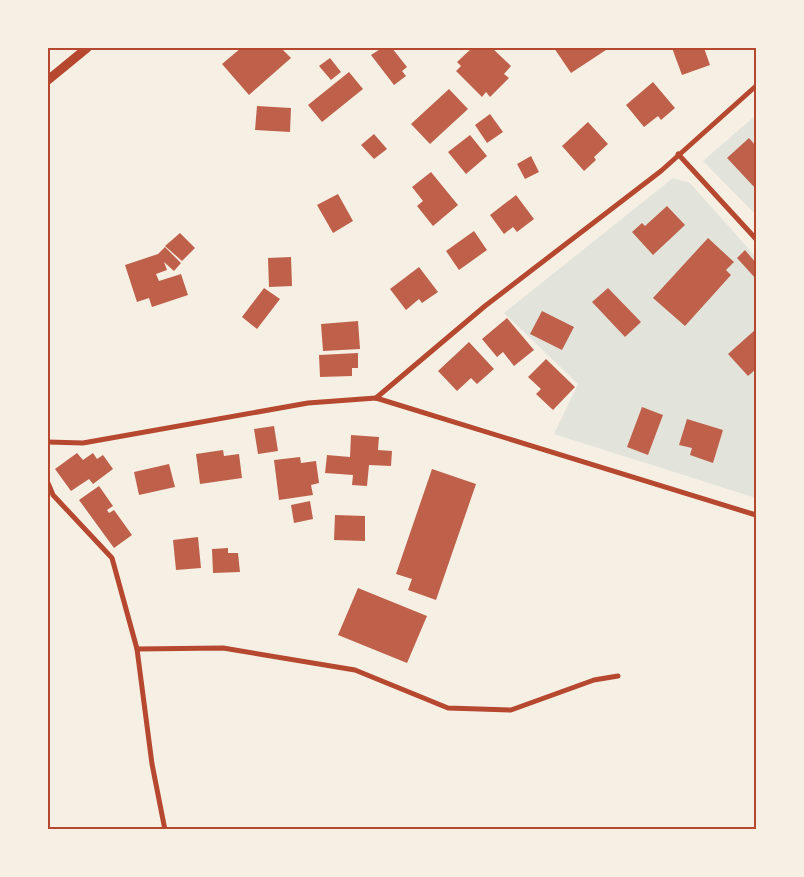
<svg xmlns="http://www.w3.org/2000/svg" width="804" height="877" viewBox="0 0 804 877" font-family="Literata,serif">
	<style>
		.green { fill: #e2e4dc }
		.building { fill: #bf614a }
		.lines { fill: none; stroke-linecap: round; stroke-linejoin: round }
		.minor { stroke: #b5482f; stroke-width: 5 }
		.tertiary { stroke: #b5482f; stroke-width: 9 }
		.neatline { fill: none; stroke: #b5482f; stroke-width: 2 }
	</style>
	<rect width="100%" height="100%" fill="#f6efe4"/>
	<g class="green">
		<polygon points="756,115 756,215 703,161"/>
		<polygon points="673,178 690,183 756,257 756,498 554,434 578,384 504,313"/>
	</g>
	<g class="building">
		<polygon points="241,48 281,48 291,58 249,95 222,64"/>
		<polygon points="382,48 392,48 407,67 402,71 406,76 394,85 371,55"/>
		<polygon points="472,48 492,48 511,66 504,74 509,78 490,97 486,92 482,97 456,71 461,66 457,62"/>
		<polygon points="554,48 609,48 571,73"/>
		<polygon points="672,48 704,48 710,65 682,75"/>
		<polygon points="330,58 341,72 331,80 319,66"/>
		<polygon points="349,72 363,89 322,122 308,105"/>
		<polygon points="653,82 675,108 661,120 658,116 644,127 626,105"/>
		<polygon points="449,89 468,109 430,144 411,124"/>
		<polygon points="257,106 291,108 290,132 255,130"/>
		<polygon points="490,114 503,132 487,143 475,125"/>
		<polygon points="588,122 608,144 594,157 596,160 584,171 562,146"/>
		<polygon points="374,134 387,149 374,159 361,145"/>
		<polygon points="470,135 487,156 466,174 448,152"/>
		<polygon points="749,138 756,146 756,189 727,158"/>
		<polygon points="531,156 539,172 525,179 517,164"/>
		<polygon points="431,172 458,205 433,226 417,206 423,201 412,187"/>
		<polygon points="338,194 353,221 333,233 317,205"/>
		<polygon points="516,195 534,219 517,232 513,227 504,234 490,215"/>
		<polygon points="667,206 685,225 653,255 632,232 642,223 645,226"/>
		<polygon points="474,231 487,250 459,270 446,251"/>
		<polygon points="180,233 195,248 182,261 165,246"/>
		<polygon points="708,238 734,262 726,270 731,275 685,326 653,298"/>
		<polygon points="165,247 181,263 174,271 164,262 167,270 156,274 159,281 181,274 188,295 152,307 149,298 137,302 125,265 158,254"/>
		<polygon points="745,250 756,263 756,279 737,258"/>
		<polygon points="291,257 292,286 269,287 268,258"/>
		<polygon points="419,267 438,292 422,303 419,299 406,310 390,289"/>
		<polygon points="264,288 280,299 257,329 242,317"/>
		<polygon points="608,288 641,322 625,337 592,302"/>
		<polygon points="542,311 574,327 562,350 530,334"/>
		<polygon points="507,318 534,350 514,366 503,352 497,357 482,339"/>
		<polygon points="358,321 360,349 323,351 321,324"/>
		<polygon points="755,330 756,369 748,376 728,354"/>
		<polygon points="469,342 494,369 477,384 471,378 457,391 438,371"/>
		<polygon points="358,353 358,368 352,368 352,376 320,377 319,355"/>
		<polygon points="546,359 575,387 553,410 536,394 541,389 528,377"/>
		<polygon points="642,407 663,415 648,455 627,447"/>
		<polygon points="687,419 723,430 713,463 690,455 692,448 679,445"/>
		<polygon points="274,426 278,451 258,454 254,429"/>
		<polygon points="351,435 379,437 378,450 392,451 391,466 369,465 367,486 352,485 353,475 325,473 327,455 350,457"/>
		<polygon points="223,450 224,456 239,454 242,478 200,484 196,454"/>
		<polygon points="77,453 83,460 93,453 97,459 103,455 113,469 93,484 89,479 71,491 55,469"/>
		<polygon points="300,457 301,463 316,461 319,483 311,485 313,495 279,500 274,460"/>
		<polygon points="169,464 175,487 139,495 134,472"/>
		<polygon points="432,469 476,484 436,600 408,590 412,579 396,574"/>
		<polygon points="99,486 113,506 107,510 109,513 114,510 132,535 114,548 79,500"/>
		<polygon points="310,501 313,519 294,523 291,505"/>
		<polygon points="335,515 365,516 365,541 334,540"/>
		<polygon points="198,537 201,568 176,570 173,540"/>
		<polygon points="228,548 228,553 238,553 240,572 213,573 212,549"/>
		<polygon points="358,588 427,616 407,663 338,635"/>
	</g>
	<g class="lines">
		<g class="minor">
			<polyline points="678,154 756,239"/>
			<polyline points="376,398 485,306 661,171 756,86"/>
			<polyline points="48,442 83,443 308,403 376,398 756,515"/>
			<polyline points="48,483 53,495 112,558 137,649 152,764 165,830"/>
			<polyline points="137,649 223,648 355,670 448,708 511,710 594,680 618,676"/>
		</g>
		<polyline class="tertiary" points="48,80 87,48"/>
	</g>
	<rect width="804" height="877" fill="none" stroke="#f6efe4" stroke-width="98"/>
	<rect x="49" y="49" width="706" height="779" class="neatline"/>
</svg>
